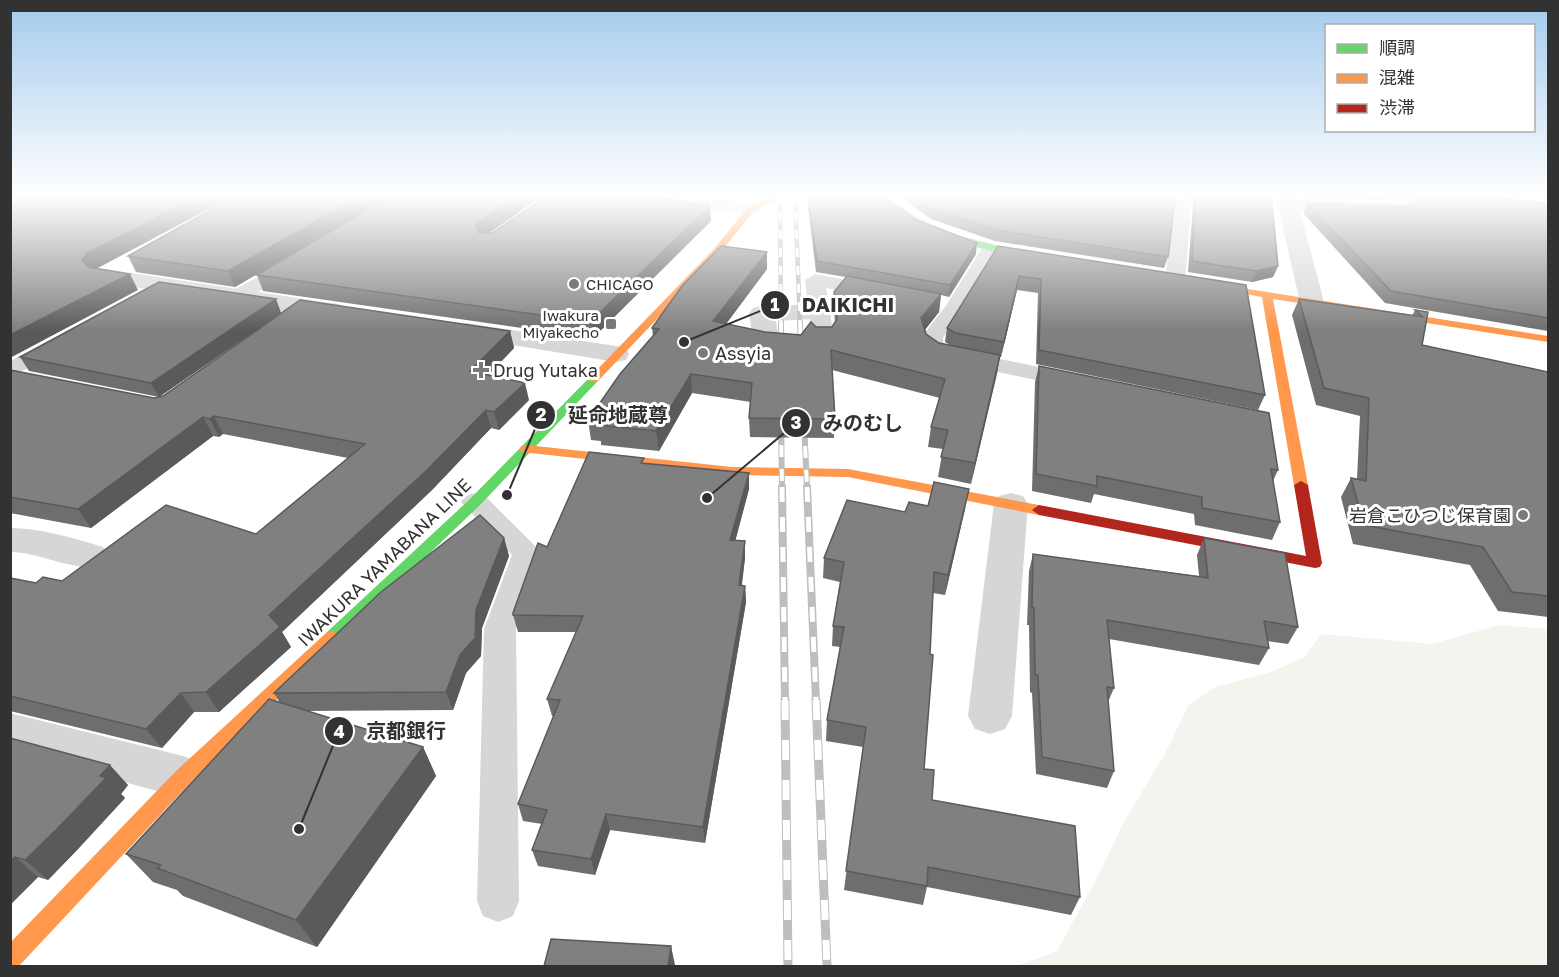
<svg xmlns="http://www.w3.org/2000/svg" width="1559" height="977" viewBox="0 0 1559 977" font-family="'Golos Text','Noto Sans JP',sans-serif">
	<style>
		.green { fill: #f2f4ed }
		.lines { fill: none; stroke-linecap: round; stroke-linejoin: round }
		.lane { fill: #d6d6d6; fill-rule: evenodd }
		.street { fill: #d6d6d6; fill-rule: evenodd }
		.fast { fill: #63d668; fill-rule: evenodd }
		.slow { fill: #ff974d; fill-rule: evenodd }
		.jam { fill: #b3261e; fill-rule: evenodd }
		.rail-far3-casing { stroke: #bebebe; stroke-width: 4.5 }
		.rail-far2-casing { stroke: #bebebe; stroke-width: 6 }
		.rail-far1-casing { stroke: #bebebe; stroke-width: 8 }
		.rail-casing { stroke: #bebebe; stroke-width: 9 }
		.rail-far3 { stroke: #fff; stroke-width: 3; stroke-dasharray: 9; stroke-linecap: butt }
		.rail-far2 { stroke: #fff; stroke-width: 4; stroke-dasharray: 12; stroke-linecap: butt }
		.rail-far1 { stroke: #fff; stroke-width: 5; stroke-dasharray: 15; stroke-linecap: butt }
		.rail { stroke: #fff; stroke-width: 7; stroke-dasharray: 20; stroke-linecap: butt }
		.wall { fill: #6e6e6e }
		.shaded-wall { fill: #5a5a5a }
		.building { fill: #808080; stroke: #5a5a5a; stroke-width: 1.5 }
		.poi-dot { fill: #7a7a7a; stroke: #fff; stroke-width: 2 }
		.labels { text-anchor: middle; dominant-baseline: central; stroke-width: 6; stroke-linejoin: round; paint-order: stroke }
		.far-poi-label { font-size: 15px; fill: #323232; stroke: #fff; text-anchor: start }
		.poi-label { font-size: 18px; fill: #323232; stroke: #fff; text-anchor: start }
		.street-label { font-size: 18px; fill: #323232; stroke: #fff }
		.leader { fill: none; stroke: #323232; stroke-width: 2 }
		.callout-dot { fill: #323232; stroke: #fff; stroke-width: 2 }
		.mark-label { font-size: 18px; text-anchor: middle; font-weight: bold; fill: #fff }
		.callout-label { font-size: 20px; text-anchor: middle; font-weight: bold; fill: #323232; stroke: #fff; stroke-width: 6; stroke-linejoin: round; paint-order: stroke }
	</style>
	<rect width="100%" height="100%" fill="#fff"/>
	<polygon class="green" points="1500,625 1548,629 1548,966 1017,966 1057,951 1097,878 1124,822 1167,750 1188,706 1215,687 1271,672 1305,657 1321,634 1432,644"/>
	<g class="lines">
		<g class="lane">
			<polygon points="1109,194 1152,194 1189,200 1191,204 1185,280 1182,284 1175,286 1165,280 1174,208 1117,199"/>
			<polygon points="990,244 999,249 966,306 943,338 943,343 952,349 1082,376 1086,381 1082,386 1074,388 937,359 922,346 921,338 947,304 984,245"/>
			<polygon points="291,259 298,261 300,265 298,269 244,300 230,300 227,296 230,292"/>
			<polygon points="815,274 877,286 884,288 887,292 884,296 877,298 826,288 834,338 831,343 815,343 812,338 805,280"/>
			<polygon points="57,338 65,340 68,345 65,350 10,377 10,361"/>
			<polygon points="475,493 485,496 542,553 516,629 519,901 513,916 498,922 483,916 477,901 484,629 512,555 461,502 465,496"/>
		</g>
		<g class="street">
			<polygon points="595,194 649,194 688,200 714,197 758,205 761,209 758,213 751,215 714,209 688,212 605,200"/>
			<polygon points="1275,194 1295,194 1296,199 1392,202 1387,194 1407,194 1414,204 1407,212 1400,214 1300,211 1324,302 1321,307 1312,309 1303,307 1300,302"/>
			<polygon points="105,269 338,304 347,307 351,312 347,317 338,320 97,281 93,276 97,271"/>
			<polygon points="762,305 820,305 829,308 833,313 829,318 776,321 779,340 775,346 766,348 757,346 753,340 749,313 753,308"/>
			<polygon points="466,323 616,346 626,348 629,354 626,360 616,362 457,336 453,331 457,326"/>
			<polygon points="1011,493 1023,496 1028,504 1012,716 1005,729 990,734 975,729 968,716 994,504 999,496"/>
			<path d="M 10,528 C 41,528 73,538 103,547 L 108,556 L 103,565 C 74,573 41,552 10,552 Z"/>
			<polygon points="10,713 183,756 199,762 206,777 199,792 183,798 10,751"/>
		</g>
		<g class="fast">
			<path d="M 873,194 L 883,194 L 917,218 L 957,235 L 1045,258 L 1040,261 C 982,250 917,237 873,194 Z"/>
			<polygon points="593,377 597,378 597,382 480,505 338,641 332,643 326,641 324,637 326,633 470,499 589,378"/>
		</g>
		<g class="slow">
			<polygon points="775,194 786,194 754,211 720,253 597,382 589,382 589,378 714,249 748,207"/>
			<polygon points="1248,289 1548,336 1548,342 1273,299 1308,485 1301,489 1294,485 1262,297 1245,294 1243,292"/>
			<polygon points="526,445 732,467 848,469 1039,505 1046,510 1039,515 848,477 732,475 521,452 520,449 521,446"/>
			<polygon points="332,631 338,633 340,637 338,641 190,783 19,966 10,966 10,943 176,771 326,633"/>
		</g>
		<polygon class="jam" points="1301,481 1308,485 1322,563 1320,567 1315,568 1039,515 1032,510 1039,505 1306,556 1294,485"/>
		<g class="rail-far3-casing">
			<g id="rail-far3">
				<polyline points="780,194 781,323"/>
				<polyline points="795,194 800,323"/>
			</g>
		</g>
		<g class="rail-far2-casing">
			<g id="rail-far2">
				<polyline points="781,322 781,349"/>
				<polyline points="800,322 801,350"/>
				<polyline points="781,421 782,488"/>
				<polyline points="804,422 807,488"/>
			</g>
		</g>
		<g class="rail-far1-casing">
			<g id="rail-far1">
				<polyline points="782,487 785,702"/>
				<polyline points="807,487 816,702"/>
			</g>
		</g>
		<g class="rail-casing">
			<g id="rail">
				<polyline points="785,700 788,966"/>
				<polyline points="816,700 827,966"/>
			</g>
		</g>
		<use href="#rail-far3" class="rail-far3"/>
		<use href="#rail-far2" class="rail-far2"/>
		<use href="#rail-far1" class="rail-far1"/>
		<use href="#rail" class="rail"/>
	</g>
	<g class="wall">
		<polygon points="394,194 235,287 136,272 128,256"/>
		<polygon points="394,194 545,194 489,233 711,221 593,338 263,291 257,275"/>
		<polygon points="673,194 697,194 695,197"/>
		<polygon points="896,194 1140,194 1168,257 1164,268 995,241 931,219"/>
		<polygon points="1169,194 1271,194 1278,266 1273,277 1252,282 1188,272 1193,204 1189,198"/>
		<polygon points="1297,194 1390,194 1388,200 1298,197"/>
		<polygon points="1409,194 1458,194 1548,203 1548,331 1385,303 1303,213 1307,203 1405,206 1414,203 1415,202"/>
		<polygon points="1522,194 1548,194 1548,197"/>
		<polygon points="808,197 916,220 976,254 949,297 941,295 939,312 925,330 926,334 939,343 950,345 945,342 947,328 998,246 1265,395 1258,410 1036,364 1038,293 1017,290 1001,357 1000,357 971,484 938,477 943,449 928,447 931,427 940,398 832,370 835,419 834,438 750,437 749,418 751,402 692,393 659,451 601,445 601,441 591,440 588,420 653,336 652,328 767,252 767,269 726,324 765,332 801,335 816,327 832,327 835,323 834,310 834,292 846,277 816,272 808,207"/>
		<polygon points="276,299 281,313 159,397 29,371 20,357"/>
		<polygon points="1299,299 1412,316 1415,310 1428,312 1422,345 1548,372 1548,617 1498,611 1470,565 1353,544 1341,497 1351,478 1357,479 1360,416 1316,405 1292,315"/>
		<polygon points="510,331 514,348 488,375 529,400 499,430 491,428 432,490 282,632 291,647 219,712 194,712 162,748 10,711 10,578 36,583 62,581 256,534 348,458 223,434 219,437 213,436 91,528 10,513 10,370 154,398"/>
		<polygon points="1039,366 1278,470 1273,481 1280,522 1272,540 1195,525 1194,514 1094,494 1091,503 1032,491 1035,382"/>
		<polygon points="644,463 749,489 735,541 745,558 742,585 745,586 746,602 705,843 610,830 595,875 538,866 532,850 542,824 523,821 518,804 554,716 552,716 547,699 576,632 518,632 513,615 547,547"/>
		<polygon points="928,506 965,509 945,595 933,593 924,769 932,800 1080,897 1071,915 927,887 923,905 844,890 863,747 826,741 827,720 840,647 832,646 833,626 840,582 823,578 824,558 905,512"/>
		<polygon points="504,538 509,556 482,628 481,656 466,673 453,710 306,711 423,747 436,776 317,947 183,896 177,890 153,882 126,854 280,703 274,693"/>
		<polygon points="1204,538 1298,627 1288,644 1267,641 1269,648 1259,665 1109,639 1114,688 1108,702 1114,771 1107,788 1036,774 1032,693 1030,692 1029,625 1027,625 1029,571 1033,554 1199,576 1197,555"/>
		<polygon points="10,738 128,785 121,794 125,798 78,849 48,880 38,877 10,905"/>
	</g>
	<g class="shaded-wall">
		<polygon points="203,194 237,194 96,269 91,276 82,260 87,253"/>
		<polygon points="364,194 394,194 235,287 228,271"/>
		<polygon points="521,194 545,194 478,241 475,225"/>
		<polygon points="710,206 711,221 593,338 590,322"/>
		<polygon points="977,243 976,254 949,297 950,285"/>
		<polygon points="767,252 767,269 714,340 713,321"/>
		<polygon points="1278,266 1273,277 1252,282 1256,271"/>
		<polygon points="130,274 138,290 10,358 10,335"/>
		<polygon points="1019,276 1017,290 1001,357 1004,342"/>
		<polygon points="941,294 939,312 919,337 921,318"/>
		<polygon points="276,299 281,313 159,397 151,383"/>
		<polygon points="510,331 514,348 475,389 470,371"/>
		<polygon points="1000,355 997,374 971,484 975,463"/>
		<polygon points="691,374 692,393 659,451 656,431"/>
		<polygon points="525,383 529,400 499,430 494,412"/>
		<polygon points="486,410 491,428 432,490 282,632 291,647 219,712 206,692 269,615"/>
		<polygon points="214,416 223,434 219,437 210,419"/>
		<polygon points="203,417 213,436 91,528 78,509"/>
		<polygon points="749,473 749,489 731,557 730,540"/>
		<polygon points="969,489 965,509 945,595 948,575"/>
		<polygon points="504,538 509,556 482,628 481,656 466,673 453,710 446,692 476,610"/>
		<polygon points="745,541 745,558 739,602 739,585"/>
		<polygon points="745,586 746,602 705,843 703,827"/>
		<polygon points="181,693 194,712 162,748 146,729"/>
		<polygon points="423,747 436,776 317,947 296,920"/>
		<polygon points="110,765 128,785 121,794 125,798 78,849 48,880 25,860"/>
		<polygon points="606,814 610,830 595,875 591,859"/>
		<polygon points="15,857 38,877 10,905 10,861"/>
		<polygon points="671,946 675,965 675,966 668,966"/>
	</g>
	<g class="building">
		<polygon points="17,194 203,194 87,253 82,260 88,267 130,274 10,335 10,200"/>
		<polygon points="239,194 364,194 228,271 128,256"/>
		<polygon points="394,194 521,194 475,225 479,233 492,233 550,194 642,194 710,206 590,322 257,275"/>
		<polygon points="812,194 879,194 916,220 977,243 950,285 817,261 808,197"/>
		<polygon points="911,194 1140,194 1175,200 1168,257 996,230 932,209"/>
		<polygon points="1196,194 1271,194 1278,266 1256,271 1192,261"/>
		<polygon points="1421,194 1458,194 1548,203 1548,318 1391,291 1307,203 1405,206 1414,203"/>
		<polygon points="721,246 767,252 713,321 765,332 801,335 811,322 816,327 832,327 837,319 834,292 847,276 941,294 921,318 926,334 939,343 1000,355 975,463 941,457 948,430 931,427 945,379 831,350 835,419 749,418 752,383 691,374 656,431 598,425 600,422 588,420 620,374 659,329 652,328 682,286"/>
		<polygon points="998,246 1246,285 1265,395 1039,350 1041,279 1019,276 1004,342 955,333 947,328"/>
		<polygon points="159,282 276,299 151,383 20,357"/>
		<polygon points="1299,299 1423,317 1415,310 1428,312 1422,345 1548,372 1548,596 1512,592 1483,547 1364,525 1351,478 1366,481 1369,398 1324,388"/>
		<polygon points="300,300 510,331 470,371 525,383 494,412 486,410 426,471 269,615 280,627 206,692 181,693 146,729 10,696 10,578 36,583 43,577 62,581 166,505 256,534 365,444 214,416 210,419 203,417 78,509 10,497 10,370 154,398 163,396"/>
		<polygon points="1039,366 1269,413 1278,470 1271,469 1280,522 1202,508 1202,497 1097,476 1097,486 1036,474"/>
		<polygon points="589,452 644,458 641,463 749,473 730,540 745,541 739,585 745,586 703,827 606,814 591,859 532,850 547,810 518,804 560,700 547,699 583,616 513,615 513,613 538,543 547,547"/>
		<polygon points="934,482 969,489 948,575 934,572 930,654 933,655 924,769 934,770 932,800 1075,826 1080,897 928,867 927,886 846,871 866,727 827,720 844,627 833,626 844,562 824,558 847,500 905,512 909,502 928,506"/>
		<polygon points="480,515 504,538 476,610 475,638 460,655 446,692 274,693 381,592"/>
		<polygon points="1204,538 1285,553 1298,627 1264,621 1269,648 1107,620 1114,688 1107,687 1114,771 1042,757 1038,675 1035,675 1034,608 1032,607 1033,554 1208,578"/>
		<polygon points="269,699 423,747 296,920 157,868 161,865 126,854"/>
		<polygon points="10,738 110,765 100,776 106,778 57,829 25,860 15,857 10,861"/>
		<polygon points="551,939 671,946 668,966 544,966"/>
	</g>
	<linearGradient id="sky" x2="0" y2="1"><stop stop-color="#a3caec"/><stop offset="0.59" stop-color="#fff"/><stop offset="1" stop-color="#fff" stop-opacity="0"/></linearGradient>
	<rect width="1559" height="331" fill="url(#sky)"/>
	<g class="poi-dot">
		<circle cx="574" cy="284" r="6"/>
		<rect x="605" y="318" width="12" height="12" rx="3"/>
		<circle cx="703" cy="353" r="6"/>
		<path d="M478 361h6v6h6v6h-6v6h-6v-6h-6v-6h6z"/>
		<circle cx="1523" cy="515" r="6"/>
	</g>
	<g class="labels">
		<g class="far-poi-label">
			<text x="586" y="284">CHICAGO</text>
			<text x="599" y="315" text-anchor="end">Iwakura<tspan x="599" dy="17">Miyakecho</tspan></text>
		</g>
		<g class="poi-label">
			<text x="715" y="353">Assyia</text>
			<text x="493" y="370">Drug Yutaka</text>
			<text x="1511" y="515" text-anchor="end">岩倉こひつじ保育園</text>
		</g>
		<g class="street-label">
			<text transform="translate(384 562) rotate(-44)">IWAKURA YAMABANA LINE</text>
		</g>
	</g>
	<path class="leader" d="M684 342L775 305M507 495L541 415M707 498L796 423M299 829L339 731"/>
	<g class="callout-dot">
		<circle cx="684" cy="342" r="6"/>
		<circle cx="507" cy="495" r="6"/>
		<circle cx="707" cy="498" r="6"/>
		<circle cx="299" cy="829" r="6"/>
		<circle cx="775" cy="305" r="15"/>
		<circle cx="541" cy="415" r="15"/>
		<circle cx="796" cy="423" r="15"/>
		<circle cx="339" cy="731" r="15"/>
	</g>
	<g class="mark-label">
		<text x="775" y="311">1</text>
		<text x="541" y="421">2</text>
		<text x="796" y="429">3</text>
		<text x="339" y="738">4</text>
	</g>
	<g class="callout-label">
		<text x="848" y="312">DAIKICHI</text>
		<text x="618" y="422">延命地蔵尊</text>
		<text x="863" y="430">みのむし</text>
		<text x="406" y="738">京都銀行</text>
	</g>
	<rect width="1559" height="977" fill="none" stroke="#323232" stroke-width="24"/>
	<rect x="1325" y="24" width="210" height="108" fill="#ffffff" stroke="#adadad" stroke-width="1.5"/>
	<rect x="1337" y="44" width="30" height="9" fill="#63d668" stroke="#adadad" stroke-width="1.5"/>
	<text x="1379" y="54" font-size="18" fill="#323232">順調</text>
	<rect x="1337" y="74" width="30" height="9" fill="#ff974d" stroke="#adadad" stroke-width="1.5"/>
	<text x="1379" y="84" font-size="18" fill="#323232">混雑</text>
	<rect x="1337" y="104" width="30" height="9" fill="#b3261e" stroke="#adadad" stroke-width="1.5"/>
	<text x="1379" y="114" font-size="18" fill="#323232">渋滞</text>
</svg>
